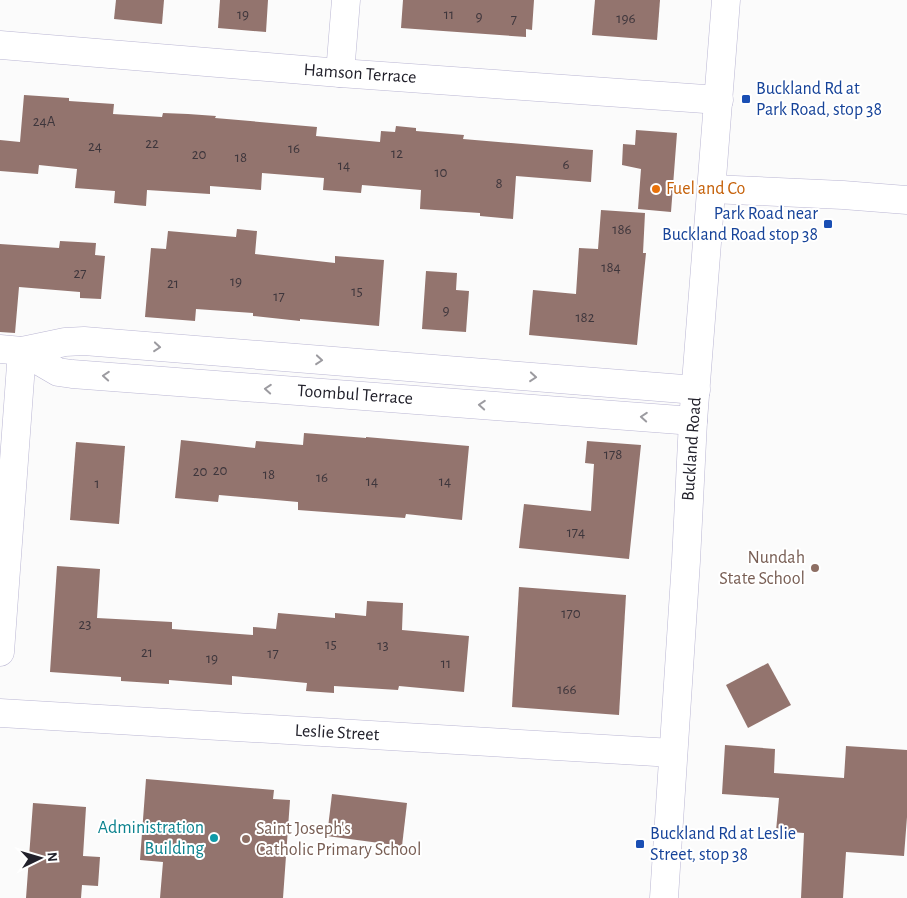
<svg xmlns="http://www.w3.org/2000/svg" width="907" height="898" viewBox="0 0 907 898" font-family="'Alegreya Sans',sans-serif">
	<style>
		.building { fill: #93746e }
		.lines { fill: none; stroke-linecap: round; stroke-linejoin: round }
		.minor-casing { stroke: #bab6d3; stroke-width: 29 }
		.tertiary-casing { stroke: #bab6d3; stroke-width: 29 }
		.minor { stroke: #fff; stroke-width: 28 }
		.tertiary { stroke: #fff; stroke-width: 28 }
		.oneway { stroke: #9c9ba0 }
		.transit-dot { fill: #1a4fb4; stroke: #fff; stroke-width: 2 }
		.food-dot { fill: #e8710a; stroke: #fff; stroke-width: 2 }
		.education-dot { fill: #8d6e63; stroke: #fff; stroke-width: 2 }
		.culture-dot { fill: #0f9aa8; stroke: #fff; stroke-width: 2 }
		.labels { text-anchor: middle; dominant-baseline: central; stroke-width: 4; stroke-linejoin: round; paint-order: stroke }
		.number-label { font-size: 15px; fill: #3e363c }
		.street-label { font-size: 18px; fill: #22212b; stroke: #fff }
		.transit-label { font-size: 18px; fill: #164399; stroke: #fff; text-anchor: start }
		.food-label { font-size: 18px; fill: #c56008; stroke: #fff; text-anchor: start }
		.education-label { font-size: 18px; fill: #785e54; stroke: #fff; text-anchor: end }
		.culture-label { font-size: 18px; fill: #0d838f; stroke: #fff; text-anchor: end }
	</style>
	<rect width="100%" height="100%" fill="#fbfbfb"/>
	<g class="building">
		<polygon points="116,0 164,0 162,24 114,19"/>
		<polygon points="220,0 268,0 266,32 218,28"/>
		<polygon points="403,0 534,0 532,30 526,29 526,37 401,28"/>
		<polygon points="595,0 660,0 657,40 592,35"/>
		<polygon points="24,95 69,98 69,101 114,104 113,114 162,117 163,113 188,114 216,116 215,118 317,127 316,136 380,142 381,131 395,132 396,126 416,128 416,131 464,135 463,139 593,150 591,182 516,176 513,219 480,216 480,213 420,209 421,190 362,185 361,193 323,190 324,178 262,173 261,190 210,186 210,194 147,190 146,206 114,203 115,191 75,188 77,169 39,165 38,174 0,171 0,140 20,142"/>
		<polygon points="636,130 677,133 671,212 638,209 641,169 622,165 623,144 635,145"/>
		<polygon points="601,210 645,213 643,253 646,253 637,345 529,335 533,290 576,294 579,248 598,249"/>
		<polygon points="237,229 257,231 255,254 335,263 335,256 384,260 379,326 300,319 300,321 253,316 253,313 196,309 195,321 145,317 151,248 166,249 168,231 236,237"/>
		<polygon points="60,241 96,243 95,255 105,256 101,299 80,298 80,292 19,287 15,333 0,332 0,244 59,248"/>
		<polygon points="426,271 457,273 456,290 469,291 466,332 422,329"/>
		<polygon points="304,433 366,438 366,437 469,446 462,520 406,514 405,518 298,510 298,502 219,495 218,502 175,498 181,440 255,448 256,441 303,445"/>
		<polygon points="587,441 641,445 629,559 519,548 524,504 591,511 594,464 585,463"/>
		<polygon points="76,442 125,446 119,524 70,520"/>
		<polygon points="57,566 100,569 97,618 172,622 172,629 253,635 253,627 276,629 278,613 335,618 335,613 366,616 367,601 403,603 402,630 469,636 464,692 399,686 398,690 334,686 334,693 306,691 307,683 232,676 232,685 169,680 169,684 121,681 121,677 50,672"/>
		<polygon points="519,587 626,595 619,715 512,707"/>
		<polygon points="768,663 791,705 748,728 726,685"/>
		<polygon points="725,745 775,749 774,773 844,778 846,746 907,750 907,817 904,856 846,852 843,898 801,898 804,833 776,831 779,798 722,794"/>
		<polygon points="146,779 274,790 273,799 290,800 283,898 160,898 163,862 140,860"/>
		<polygon points="332,794 407,803 402,846 327,836"/>
		<polygon points="33,803 86,807 83,856 100,857 98,886 82,885 81,898 26,898"/>
	</g>
	<g class="lines">
		<g class="minor-casing">
			<g id="minor">
				<polyline points="0,45 340,73 719,100"/>
				<polyline points="340,73 346,0"/>
				<polyline points="712,189 843,195 907,200"/>
				<polyline points="0,349 22,351 65,342 84,341 696,390"/>
				<polyline points="22,351 58,372 72,374 693,421"/>
				<polyline points="0,652 22,351"/>
				<polyline points="0,713 673,753"/>
			</g>
		</g>
		<g class="tertiary-casing">
			<polyline id="tertiary" points="664,898 686,561 693,421 726,0"/>
		</g>
		<use href="#minor" class="minor"/>
		<use href="#tertiary" class="tertiary"/>
	</g>
	<defs><path id="oneway-chevron" d="M-2-3.5L2.5 0L-2 3.5" fill="none" stroke-width="1.6" stroke-linecap="round" stroke-linejoin="round" transform="scale(1.25)"/></defs>
	<g class="oneway">
		<use href="#oneway-chevron" transform="translate(157 347) rotate(5)"/>
		<use href="#oneway-chevron" transform="translate(319 360) rotate(5)"/>
		<use href="#oneway-chevron" transform="translate(106 376) rotate(-176)"/>
		<use href="#oneway-chevron" transform="translate(533 377) rotate(5)"/>
		<use href="#oneway-chevron" transform="translate(268 389) rotate(-176)"/>
		<use href="#oneway-chevron" transform="translate(482 405) rotate(-176)"/>
		<use href="#oneway-chevron" transform="translate(644 417) rotate(-176)"/>
	</g>
	<g class="transit-dot">
		<rect x="741" y="94" width="10" height="10" rx="2.5"/>
		<rect x="823" y="219" width="10" height="10" rx="2.5"/>
		<rect x="635" y="839" width="10" height="10" rx="2.5"/>
	</g>
	<circle class="food-dot" cx="656" cy="189" r="5"/>
	<g class="education-dot">
		<circle cx="815" cy="568" r="5"/>
		<circle cx="246" cy="839" r="5"/>
	</g>
	<circle class="culture-dot" cx="214" cy="838" r="5"/>
	<g class="labels">
		<g class="number-label">
			<text x="243" y="14">19</text>
			<text x="449" y="14">11</text>
			<text x="479" y="16">9</text>
			<text x="626" y="18">196</text>
			<text x="514" y="19">7</text>
			<text x="44" y="121">24A</text>
			<text x="152" y="143">22</text>
			<text x="95" y="146">24</text>
			<text x="294" y="148">16</text>
			<text x="397" y="153">12</text>
			<text x="199" y="154">20</text>
			<text x="241" y="157">18</text>
			<text x="566" y="164">6</text>
			<text x="344" y="165">14</text>
			<text x="441" y="172">10</text>
			<text x="499" y="183">8</text>
			<text x="622" y="229">186</text>
			<text x="611" y="267">184</text>
			<text x="80" y="273">27</text>
			<text x="236" y="281">19</text>
			<text x="173" y="283">21</text>
			<text x="357" y="291">15</text>
			<text x="279" y="296">17</text>
			<text x="446" y="310">9</text>
			<text x="585" y="317">182</text>
			<text x="613" y="454">178</text>
			<text x="220" y="470">20</text>
			<text x="200" y="471">20</text>
			<text x="269" y="474">18</text>
			<text x="322" y="477">16</text>
			<text x="372" y="481">14</text>
			<text x="445" y="481">14</text>
			<text x="97" y="483">1</text>
			<text x="576" y="532">174</text>
			<text x="571" y="613">170</text>
			<text x="85" y="624">23</text>
			<text x="331" y="644">15</text>
			<text x="383" y="645">13</text>
			<text x="147" y="652">21</text>
			<text x="273" y="653">17</text>
			<text x="212" y="658">19</text>
			<text x="446" y="663">11</text>
			<text x="567" y="689">166</text>
		</g>
		<g class="street-label">
			<text transform="translate(360 74) rotate(4)">Hamson Terrace</text>
			<text transform="translate(355 395) rotate(4)">Toombul Terrace</text>
			<text transform="translate(692 449) rotate(-86)">Buckland Road</text>
			<text transform="translate(337 733) rotate(3)">Leslie Street</text>
		</g>
		<g class="transit-label">
			<text x="756" y="89">Buckland Rd at<tspan x="756" dy="21">Park Road, stop 38</tspan></text>
			<text x="818" y="214" text-anchor="end">Park Road near<tspan x="818" dy="21">Buckland Road stop 38</tspan></text>
			<text x="650" y="834">Buckland Rd at Leslie<tspan x="650" dy="21">Street, stop 38</tspan></text>
		</g>
		<g class="food-label">
			<text x="666" y="189">Fuel and Co</text>
		</g>
		<g class="education-label">
			<text x="805" y="558">Nundah<tspan x="805" dy="21">State School</tspan></text>
			<text x="256" y="829" text-anchor="start">Saint Joseph's<tspan x="256" dy="21">Catholic Primary School</tspan></text>
		</g>
		<g class="culture-label">
			<text x="204" y="828">Administration<tspan x="204" dy="21">Building</tspan></text>
		</g>
	</g>
	<g transform="translate(40 858) rotate(85)" stroke="#ffffff" stroke-width="4" paint-order="stroke">
	<path d="M0-4L9 19L0 12L-9 19Z" fill="#22212b"/>
	<text y="-8" font-size="14" font-weight="bold" text-anchor="middle" fill="#22212b">N</text>
	</g>
</svg>
